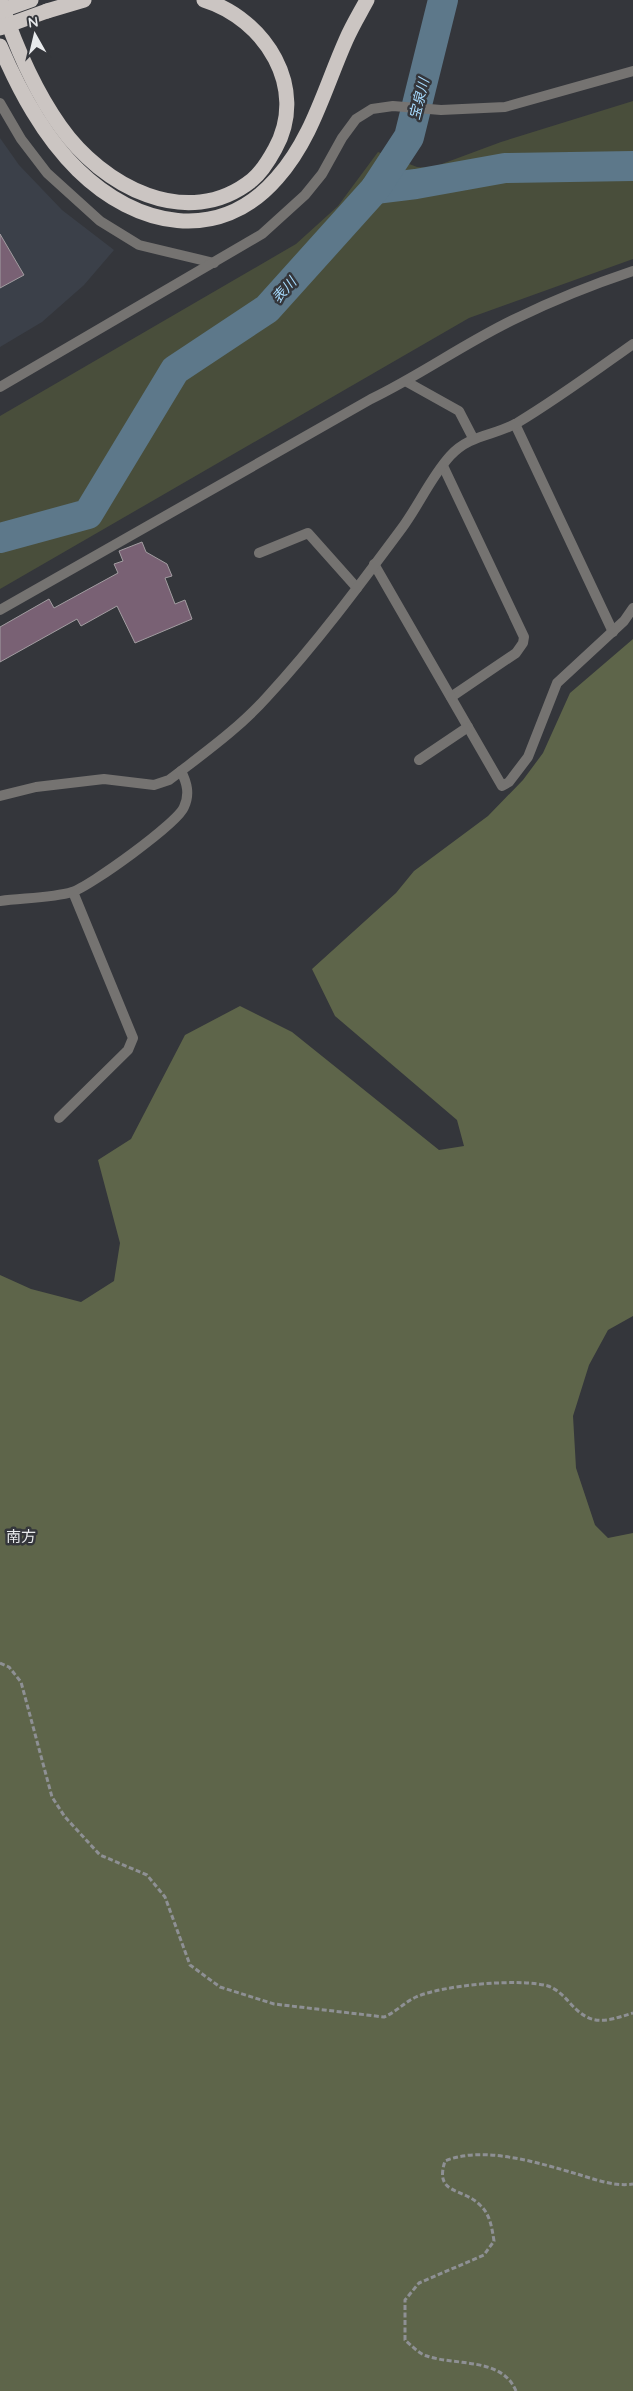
<svg xmlns="http://www.w3.org/2000/svg" width="633" height="2391" viewBox="0 0 633 2391" font-family="Quicksand,'Noto Sans JP',sans-serif">
	<style>
		.built { fill: #3b4049 }
		.green { fill: #494e3b }
		.forest { fill: #5e654a }
		.lines { fill: none; stroke-linecap: round; stroke-linejoin: round }
		.river { stroke: #5d788a; stroke-width: 30 }
		.building { fill: #796174; stroke: #a29da1 }
		.path { stroke: #8e9094; stroke-width: 3; stroke-dasharray: 5 2.5; stroke-linecap: butt }
		.street { stroke: #757371; stroke-width: 10 }
		.highway { stroke: #cbc5c2; stroke-width: 15 }
		.highway-bridge { stroke: #cbc5c2; stroke-width: 15 }
		.labels { text-anchor: middle; dominant-baseline: central; stroke-width: 5; stroke-linejoin: round; paint-order: stroke }
		.water-label { font-size: 14px; font-style: italic; fill: #a7dbfe; stroke: #34363b }
		.quarter-label { font-size: 15px; fill: #e8eaec; stroke: #34363b }
	</style>
	<rect width="100%" height="100%" fill="#34363b"/>
	<polygon class="built" points="0,138 19,165 62,210 114,250 84,285 42,322 0,347"/>
	<polygon class="green" points="633,101 633,259 469,318 0,589 0,416 296,244 338,206 378,152 417,167 431,168 501,142"/>
	<polygon class="forest" points="633,639 633,1316 608,1330 589,1365 573,1416 576,1468 595,1525 608,1538 633,1533 633,2391 0,2391 0,1275 31,1289 81,1302 114,1281 120,1243 98,1160 131,1139 185,1035 240,1006 292,1032 439,1150 464,1146 457,1120 335,1016 312,969 396,893 414,871 488,816 523,780 543,753 570,693"/>
	<g class="lines">
		<g class="river">
			<polyline points="375,189 416,184 505,168 633,166"/>
			<polyline points="0,538 88,514 175,370 267,309 375,189 409,137 443,0"/>
		</g>
	</g>
	<g class="building">
		<polygon points="0,234 24,275 0,288"/>
		<polygon points="142,542 146,552 167,564 172,576 165,578 175,604 185,600 192,619 135,643 117,606 81,626 77,619 0,662 0,627 49,599 54,608 118,573 114,564 123,561 119,551"/>
	</g>
	<g class="lines">
		<g class="path">
			<path d="M 0,1663 L 9,1667 L 21,1682 L 52,1797 L 65,1817 L 100,1855 L 147,1875 L 165,1897 L 190,1965 L 220,1987 L 274,2004 L 384,2017 C 396,2012 405,2002 416,1997 C 443,1985 520,1978 548,1986 C 556,1989 563,1995 569,2002 C 591,2027 604,2022 633,2013"/>
			<path d="M 516,2391 C 502,2357 456,2366 427,2356 C 419,2354 411,2345 405,2340 L 405,2300 L 419,2283 L 484,2255 L 494,2241 C 492,2228 490,2214 480,2205 C 462,2187 434,2195 445,2161 C 483,2145 539,2163 577,2174 C 594,2179 614,2187 633,2184"/>
		</g>
		<g class="street">
			<polyline points="0,103 21,139 47,173 100,221 139,245 214,263"/>
			<polyline points="407,382 459,411 473,438"/>
			<polyline points="0,387 262,234 305,195 322,174 342,138 356,119 372,109 393,106 441,110 505,107 633,71"/>
			<polyline points="515,424 613,632"/>
			<polyline points="443,466 524,637 523,643 516,653 451,697"/>
			<polyline points="259,553 308,533 357,588"/>
			<polyline points="374,564 502,786 509,782 528,757 557,683 624,621 633,608"/>
			<path d="M 0,610 L 371,399 C 421,375 466,342 517,318 C 554,300 594,284 633,271"/>
			<polyline points="419,760 468,727"/>
			<polyline points="0,796 36,787 104,779 154,785 169,780 181,771"/>
			<path d="M 0,901 C 21,898 53,898 72,892 C 89,887 178,823 184,807 C 190,794 187,783 181,771 C 211,748 242,725 267,697 C 316,644 359,586 402,528 C 419,505 431,477 450,456 C 470,434 494,436 517,423 C 557,399 595,371 633,344"/>
			<polyline points="59,1118 128,1050 133,1038 73,892"/>
		</g>
		<g class="highway">
			<path d="M 0,0 C 15,45 33,88 60,126 C 102,186 187,232 252,180 C 262,172 269,160 275,149 C 309,88 265,19 204,0"/>
			<polyline points="47,11 84,0"/>
			<path d="M 0,46 C 19,90 43,136 78,170 C 136,227 219,245 277,178 C 312,139 325,87 346,40 C 352,26 360,13 367,0"/>
		</g>
		<g class="highway-bridge">
			<polyline points="0,11 31,0"/>
			<polyline points="0,28 47,11"/>
		</g>
	</g>
	<g class="labels">
		<g class="water-label">
			<text transform="translate(419 99) rotate(-76)">宝泉川</text>
			<text transform="translate(284 290) rotate(-48)">表川</text>
		</g>
		<g class="quarter-label">
			<text x="21" y="1536">南方</text>
		</g>
	</g>
	<g transform="translate(35 35) rotate(352)" stroke="#34363b" stroke-width="4" paint-order="stroke">
	<path d="M0-4L9 19L0 12L-9 19Z" fill="#e8eaec"/>
	<text y="-8" font-size="14" font-weight="bold" text-anchor="middle" fill="#e8eaec">N</text>
	</g>
</svg>
